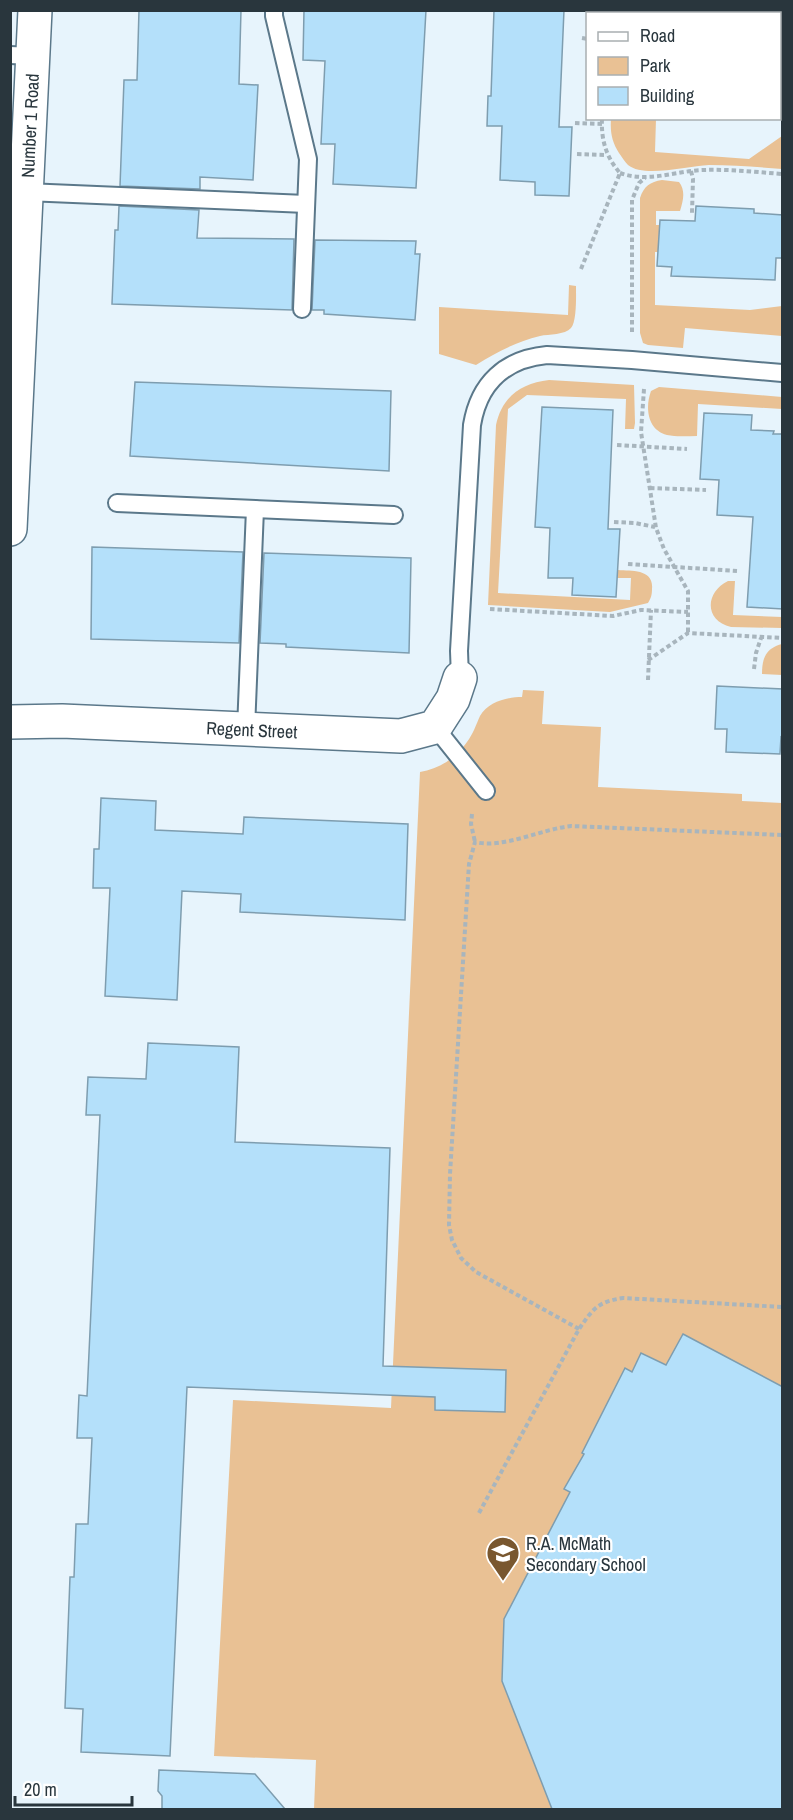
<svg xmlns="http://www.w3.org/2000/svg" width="793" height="1820" viewBox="0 0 793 1820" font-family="'Archivo Narrow',sans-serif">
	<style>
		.green { fill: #e9c194 }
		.building { fill: #b4e0fa; stroke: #7e9daf; stroke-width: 1.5 }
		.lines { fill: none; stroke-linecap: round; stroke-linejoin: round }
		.service-casing { stroke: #5b788a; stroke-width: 20 }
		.minor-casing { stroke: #5b788a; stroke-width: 36 }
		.tertiary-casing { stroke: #5b788a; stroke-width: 36 }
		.path { stroke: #a8b5bd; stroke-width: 4; stroke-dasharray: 4.5 3; stroke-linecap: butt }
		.service { stroke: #fff; stroke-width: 16 }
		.minor { stroke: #fff; stroke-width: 33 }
		.tertiary { stroke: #fff; stroke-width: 33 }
		.labels { text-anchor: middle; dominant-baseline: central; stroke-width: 4.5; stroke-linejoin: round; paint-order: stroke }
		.street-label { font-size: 18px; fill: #29363d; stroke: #fff }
		.poi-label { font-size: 18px; fill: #29363d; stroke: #fff; text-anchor: start }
	</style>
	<rect width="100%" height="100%" fill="#e7f4fc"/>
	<g class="green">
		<path d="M 611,119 L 656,119 L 655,152 L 749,159 L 782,136 L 782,169 C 758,167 733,165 709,165 C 687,166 644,178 628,165 C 625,162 622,157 619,153 C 612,142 610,132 611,119 Z"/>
		<path d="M 662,180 L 679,182 C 686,191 683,201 680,211 L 656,211 L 656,225 L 660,225 L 658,252 L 655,252 L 655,305 L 750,310 L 782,306 L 782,336 L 685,328 L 683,348 L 648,345 L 643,343 L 640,333 L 640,198 C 644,186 650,182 662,180 Z"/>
		<path d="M 569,285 L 576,286 C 576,295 577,321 571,328 C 565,335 549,334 540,336 C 516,342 497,352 476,365 L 439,354 L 439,307 L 568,315 Z"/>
		<path d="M 549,380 L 634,385 L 635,423 L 634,429 L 625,429 L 626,399 L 527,395 L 508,409 L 498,593 L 630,600 L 631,578 L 617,578 L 618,570 C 632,571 654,569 652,589 C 652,595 651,598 648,603 L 610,612 L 488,605 L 496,425 C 502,397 521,383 549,380 Z"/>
		<path d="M 659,387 L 782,397 L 782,409 L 698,404 L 697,436 C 687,436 676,437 667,435 C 647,430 645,407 651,391 Z"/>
		<path d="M 728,581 L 735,581 L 733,615 L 782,617 L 782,628 L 731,627 C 704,621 705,592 728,581 Z"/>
		<path d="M 782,644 L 782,675 L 762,674 C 762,658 766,648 782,644 Z"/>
		<path d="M 523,690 L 544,691 L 542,724 L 601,727 L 598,787 L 742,794 L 742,801 L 782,803 L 782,1809 L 314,1809 L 316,1760 L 214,1756 L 233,1400 L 391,1408 L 420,772 C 439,769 456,758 467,742 C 473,734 476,725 480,716 C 488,702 507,697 522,697 Z"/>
	</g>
	<g class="building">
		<polygon points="139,10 241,10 239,84 258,85 253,180 200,177 200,189 120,186 124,80 137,80"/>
		<polygon points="304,10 426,10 416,188 333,184 335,144 321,144 325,61 303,60"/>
		<polygon points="494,10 564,10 559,127 572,127 569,196 535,195 535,182 500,180 502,126 487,126 488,96 491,96"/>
		<polygon points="119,206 199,210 197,238 294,239 292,310 112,304 115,230 118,230"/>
		<polygon points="696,206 754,209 754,213 783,215 783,258 776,258 775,280 671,276 672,267 657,266 660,220 695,221"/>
		<polygon points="315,240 416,241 415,254 420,254 415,320 324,314 324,310 312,310"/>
		<polygon points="135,382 391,391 389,471 130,456"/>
		<polygon points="542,407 613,410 608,529 620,529 616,597 572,595 573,578 548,578 550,528 535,527"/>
		<polygon points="704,413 752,415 751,430 774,431 773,434 783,434 783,609 747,607 753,517 717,515 719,480 700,479"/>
		<polygon points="92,547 243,552 239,643 91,639"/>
		<polygon points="264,553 411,558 409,653 286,647 286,644 260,643"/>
		<polygon points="717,686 783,689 783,738 781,737 780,754 726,752 727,729 715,729"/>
		<polygon points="101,798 156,801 155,830 243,834 244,817 408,824 405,920 240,912 241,894 182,891 177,1000 105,996 110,888 93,888 94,849 99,849"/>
		<polygon points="148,1043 239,1047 235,1142 390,1148 383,1366 506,1370 505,1412 435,1410 435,1397 187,1387 170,1756 81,1752 83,1709 65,1708 70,1577 74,1577 76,1524 88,1524 92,1438 77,1438 79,1395 87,1396 100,1115 86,1115 88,1077 146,1079"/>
		<polygon points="683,1334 783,1387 783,1809 552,1809 502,1681 504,1619 570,1492 564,1489 584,1454 582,1453 625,1368 632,1372 641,1353 666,1365"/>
		<polygon points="159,1770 255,1774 285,1809 162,1809 162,1796 158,1791"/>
	</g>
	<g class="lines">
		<g class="service-casing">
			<g id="service">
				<polyline points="274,10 274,16 308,159 302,309"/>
				<polyline points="10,55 33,56"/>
				<polyline points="26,192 306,204"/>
				<polyline points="117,503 394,515"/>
				<path d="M 460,678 L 459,651 L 472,425 C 479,383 505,359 547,355 L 632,360 L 782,373"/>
				<polyline points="435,727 486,791"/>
				<polyline points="246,729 255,509"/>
			</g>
		</g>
		<g class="minor-casing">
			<g id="minor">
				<path id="s1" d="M 10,722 L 62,721 L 401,736 L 435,727 L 453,699 L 460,678"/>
			</g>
		</g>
		<g class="tertiary-casing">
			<g id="tertiary">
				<path id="s2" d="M 10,529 L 35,10"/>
			</g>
		</g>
		<g class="path">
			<polyline points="582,38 588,39"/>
			<polyline points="575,123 602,124"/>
			<polyline points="577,154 607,155"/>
			<polyline points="691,171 693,179 692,213"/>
			<path d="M 620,173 C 647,183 676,171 703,170 C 729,169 756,172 782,174"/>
			<path d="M 581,269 L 620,173 C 606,157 601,140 602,118"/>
			<polyline points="632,332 632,200 639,183 645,178"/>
			<polyline points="644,389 641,432 656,528 664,549 688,591 688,633"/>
			<polyline points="617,445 687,449"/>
			<polyline points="650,488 706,490"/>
			<polyline points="614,522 635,523 655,527"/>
			<polyline points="628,564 737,571"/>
			<polyline points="490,609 613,616 641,610 688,612"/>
			<polyline points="648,660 688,633 782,638"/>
			<polyline points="754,669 756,653 761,638"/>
			<polyline points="648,680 651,610"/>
			<polyline points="472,814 471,824 475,842"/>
			<path d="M 579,1329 L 476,1272 L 461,1258 L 452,1240 L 449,1225 L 450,1174 L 469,864 L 475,842 C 503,849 542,829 571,826 L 782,835"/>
			<path d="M 479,1513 L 579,1329 C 593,1309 597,1302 623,1298 L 782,1307"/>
		</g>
		<use href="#service" class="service"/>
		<use href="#minor" class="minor"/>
		<use href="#tertiary" class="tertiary"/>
	</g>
	<defs>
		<g id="school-pin" transform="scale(1.725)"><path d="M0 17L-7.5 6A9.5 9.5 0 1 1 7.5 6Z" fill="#79572f" stroke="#fff"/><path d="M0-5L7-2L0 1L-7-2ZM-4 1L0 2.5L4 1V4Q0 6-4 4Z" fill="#fff"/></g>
	</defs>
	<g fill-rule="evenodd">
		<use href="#school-pin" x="503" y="1553"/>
	</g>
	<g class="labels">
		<g class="street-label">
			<text stroke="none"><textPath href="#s2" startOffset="404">Number 1 Road</textPath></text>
			<text stroke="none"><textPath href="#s1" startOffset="242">Regent Street</textPath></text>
		</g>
		<g class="poi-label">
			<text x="526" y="1543">R.A. McMath<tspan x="526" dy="21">Secondary School</tspan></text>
		</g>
	</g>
	<rect width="793" height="1820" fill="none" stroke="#29363d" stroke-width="24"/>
	<rect x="586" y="12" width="195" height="108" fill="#ffffff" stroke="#a9afb1" stroke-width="1.5"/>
	<rect x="598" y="32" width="30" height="9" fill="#ffffff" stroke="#a9afb1" stroke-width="1.5"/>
	<text x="640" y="42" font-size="18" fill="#29363d">Road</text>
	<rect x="598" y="57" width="30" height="18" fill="#e9c194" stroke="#a9afb1" stroke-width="1.5"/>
	<text x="640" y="72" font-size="18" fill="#29363d">Park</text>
	<rect x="598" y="87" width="30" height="18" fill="#b4e0fa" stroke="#a9afb1" stroke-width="1.5"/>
	<text x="640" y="102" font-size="18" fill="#29363d">Building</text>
	<path d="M15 1796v9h117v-9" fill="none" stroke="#29363d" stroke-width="3"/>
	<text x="24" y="1796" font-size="18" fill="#29363d" stroke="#ffffff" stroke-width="4.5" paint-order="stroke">20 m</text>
</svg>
